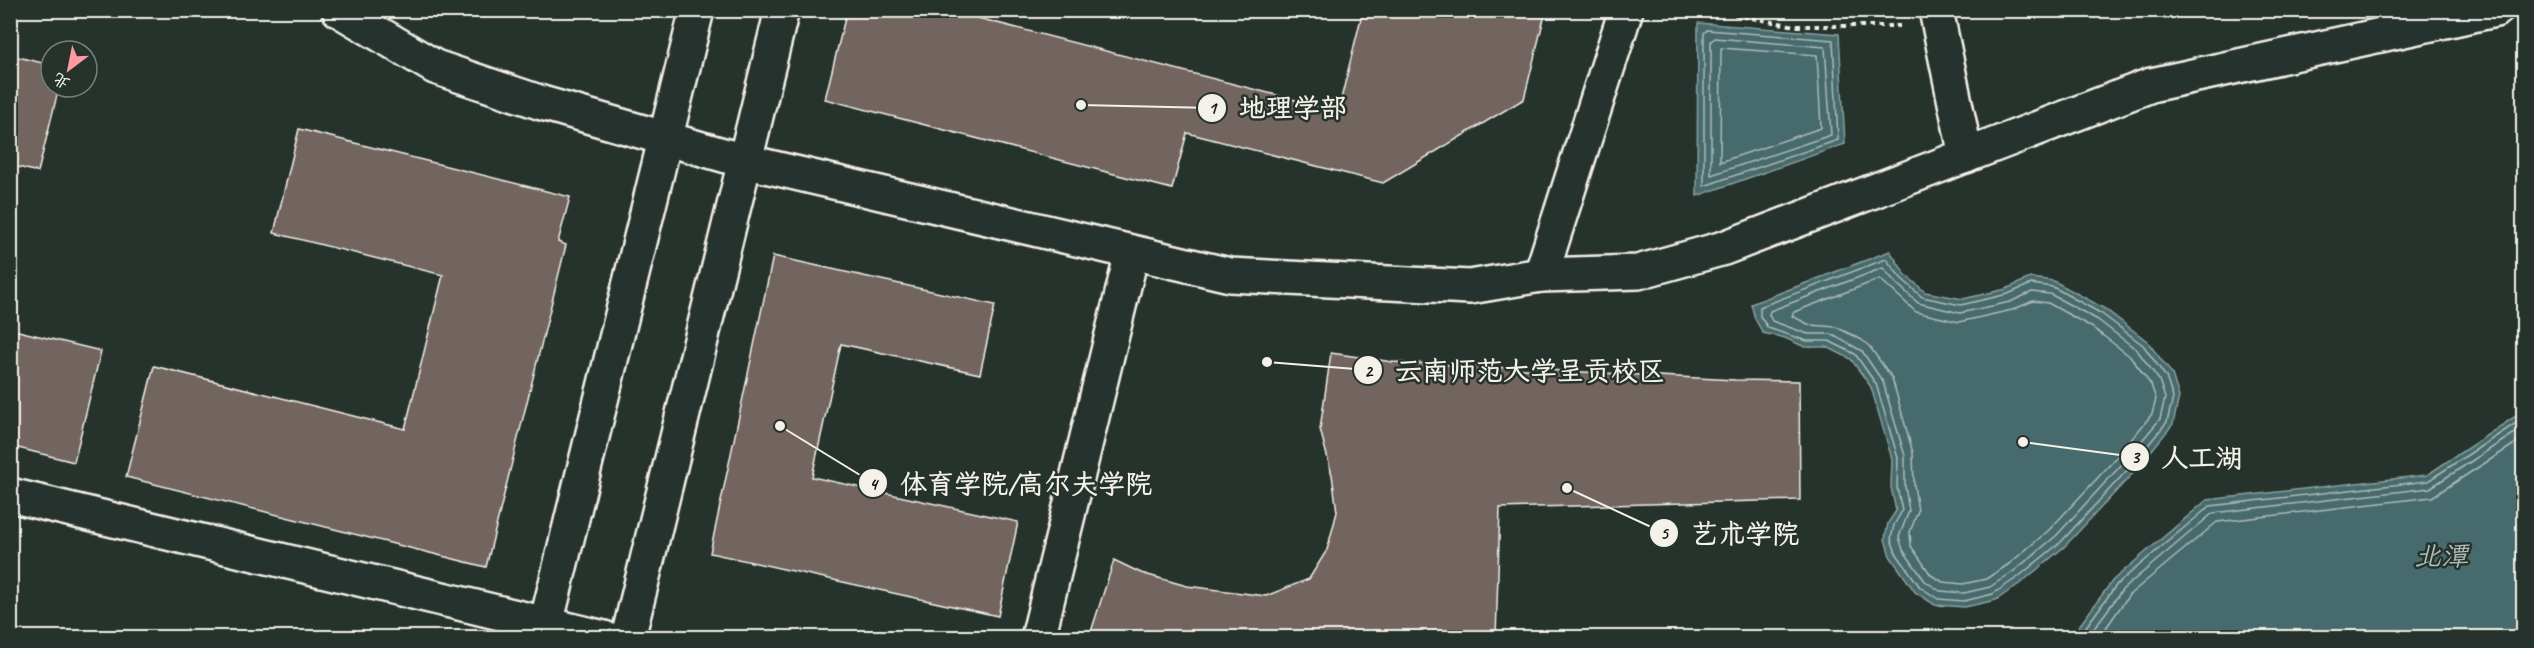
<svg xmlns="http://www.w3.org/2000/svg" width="2534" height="648" viewBox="0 0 2534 648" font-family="Caveat,'LXGW WenKai TC',sans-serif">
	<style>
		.water { fill: #476a6d; stroke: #8ca09e; stroke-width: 1.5 }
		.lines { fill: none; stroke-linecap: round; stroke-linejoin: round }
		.shore { stroke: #afbbb7; stroke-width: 1.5 }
		.building { fill: #72655f; stroke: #f4f1e8; stroke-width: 1.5 }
		.minor-casing { stroke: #f4f1e8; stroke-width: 38 }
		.path { stroke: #f4f1e8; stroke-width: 4; stroke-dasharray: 4.5 4.5; stroke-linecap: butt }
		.minor { stroke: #26332d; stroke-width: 33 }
		.labels { text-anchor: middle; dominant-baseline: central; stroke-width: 5; stroke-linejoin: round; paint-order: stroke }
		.water-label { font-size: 27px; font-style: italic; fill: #afbbb7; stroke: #26332d }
		.leader { fill: none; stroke: #f4f1e8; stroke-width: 2 }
		.callout-dot { fill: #f4f1e8; stroke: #26332d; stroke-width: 2 }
		.mark-label { font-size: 18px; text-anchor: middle; font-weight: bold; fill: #111 }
		.callout-label { font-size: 27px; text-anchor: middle; font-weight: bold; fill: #f4f1e8; stroke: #26332d; stroke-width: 5; stroke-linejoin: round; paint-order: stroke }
	</style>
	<rect width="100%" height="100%" fill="#26332d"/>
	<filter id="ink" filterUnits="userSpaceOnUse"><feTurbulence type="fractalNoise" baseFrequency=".0167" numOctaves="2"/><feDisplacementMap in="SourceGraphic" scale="12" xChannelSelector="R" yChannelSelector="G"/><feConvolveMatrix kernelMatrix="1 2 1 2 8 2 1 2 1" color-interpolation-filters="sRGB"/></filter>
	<g filter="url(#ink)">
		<g class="water">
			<polygon points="1698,23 1839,34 1845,144 1697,196"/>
			<polygon points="1890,251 1905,274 1925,292 1963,299 2006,289 2030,278 2054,281 2105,309 2147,341 2172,374 2179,397 2173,424 2135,471 2065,546 2022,582 1996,600 1965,607 1935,605 1915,592 1890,556 1885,539 1888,523 1896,511 1891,487 1892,459 1871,387 1851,359 1827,347 1805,347 1785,338 1763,333 1755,319 1751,304"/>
			<polygon points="2523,409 2523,637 2071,637 2113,580 2207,500 2427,475 2519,414"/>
		</g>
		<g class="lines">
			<g class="shore">
				<polygon points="1707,30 1833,40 1838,140 1704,186 1704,33"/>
				<polygon points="1715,38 1825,47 1831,135 1711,175 1711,41"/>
				<polygon points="1721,48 1817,55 1821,128 1720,162"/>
				<polygon points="1886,259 1901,278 1922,297 1961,305 2008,294 2031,284 2053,287 2102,314 2143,345 2166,377 2173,398 2167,422 2130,467 2061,542 2018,577 1993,594 1964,601 1938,599 1920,587 1896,553 1891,539 1894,525 1902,511 1897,487 1898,458 1876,384 1855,354 1829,341 1807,341 1768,328 1760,316 1760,307"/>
				<polygon points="1883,268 1896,283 1918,303 1960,313 2010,302 2032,292 2050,294 2098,320 2137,350 2159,380 2165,398 2160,419 2124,462 2056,536 2014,571 1990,587 1964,593 1940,591 1925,581 1903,550 1899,537 1909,511 1905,486 1905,456 1883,382 1862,351 1831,334 1808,334 1772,321 1769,315 1770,311"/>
				<polygon points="1880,279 1916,312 1959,322 2012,310 2033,301 2048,303 2093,328 2131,357 2151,385 2156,399 2152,414 2118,456 2049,530 2009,564 1986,579 1963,584 1943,582 1931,575 1911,546 1910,532 1918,511 1914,485 1913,453 1892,378 1870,347 1862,340 1836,327 1810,325 1792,316 1794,312"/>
				<polyline points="2078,638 2117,584 2210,506 2428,481 2524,418"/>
				<polyline points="2087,638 2123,589 2213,513 2430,488 2524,427"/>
				<polyline points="2099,638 2129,595 2217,522 2432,497 2524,438"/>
			</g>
		</g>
		<g class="building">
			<polygon points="847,10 947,10 1338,111 1363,10 1546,10 1524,99 1383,183 1187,133 1172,189 825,99"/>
			<polygon points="10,55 51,65 51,87 59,87 38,172 10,165"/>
			<polygon points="299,129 570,197 558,242 566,245 486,567 126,477 154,366 405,429 443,275 274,233"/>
			<polygon points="773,256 995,305 980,374 841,344 812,477 1018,522 998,616 710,553"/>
			<polygon points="10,329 101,351 74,462 10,446"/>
			<polygon points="1331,353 1393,362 1735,380 1799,381 1800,500 1500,508 1496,638 1089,638 1114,560 1141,573 1187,586 1266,596 1309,579 1327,550 1337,512 1332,475 1320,429"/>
		</g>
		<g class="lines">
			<g class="minor-casing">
				<g id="minor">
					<polyline points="339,10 435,67 542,103 744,161 1230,275 1470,287 1541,275 1638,272 1724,248 2151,85 2496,10"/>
					<polyline points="1936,10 1966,156"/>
					<polyline points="1541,275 1626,10"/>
					<polyline points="10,495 604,638"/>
					<polyline points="546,624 697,10"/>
					<polyline points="628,638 782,10"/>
					<polyline points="1038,638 1132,253"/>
				</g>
			</g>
			<polyline class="path" points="1708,10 1795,26 1902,26"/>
			<use href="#minor" class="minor"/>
		</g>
	</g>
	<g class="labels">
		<g class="water-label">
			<text x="2441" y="556">北潭</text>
		</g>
	</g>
	<path class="leader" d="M1081 105L1212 108M1267 362L1368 370M2023 442L2135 457M780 426L873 483M1567 488L1664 533"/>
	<g class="callout-dot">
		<circle cx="1081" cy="105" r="6"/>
		<circle cx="1267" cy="362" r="6"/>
		<circle cx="2023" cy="442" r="6"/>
		<circle cx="780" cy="426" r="6"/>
		<circle cx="1567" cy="488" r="6"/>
		<circle cx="1212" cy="108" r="15"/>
		<circle cx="1368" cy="370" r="15"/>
		<circle cx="2135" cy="457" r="15"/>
		<circle cx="873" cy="483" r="15"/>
		<circle cx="1664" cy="533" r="15"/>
	</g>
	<g class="mark-label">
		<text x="1212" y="114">1</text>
		<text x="1368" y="377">2</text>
		<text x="2135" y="463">3</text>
		<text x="873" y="490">4</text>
		<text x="1664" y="539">5</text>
	</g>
	<g class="callout-label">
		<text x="1293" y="117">地理学部</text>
		<text x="1530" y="380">云南师范大学呈贡校区</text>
		<text x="2202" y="467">人工湖</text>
		<text x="1026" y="493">体育学院/高尔夫学院</text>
		<text x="1745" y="543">艺术学院</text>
	</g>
	<rect width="2534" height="648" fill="none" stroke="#26332d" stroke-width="36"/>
	<rect x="18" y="18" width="2498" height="612" fill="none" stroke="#f4f1e8" stroke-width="2" filter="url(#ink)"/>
	<g transform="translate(69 69) rotate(212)"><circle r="28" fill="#26332d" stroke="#787f78" stroke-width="1.5"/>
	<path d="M0-4.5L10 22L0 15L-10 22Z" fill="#ff9aa2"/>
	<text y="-9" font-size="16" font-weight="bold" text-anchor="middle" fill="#f4f1e8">北</text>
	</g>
</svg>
